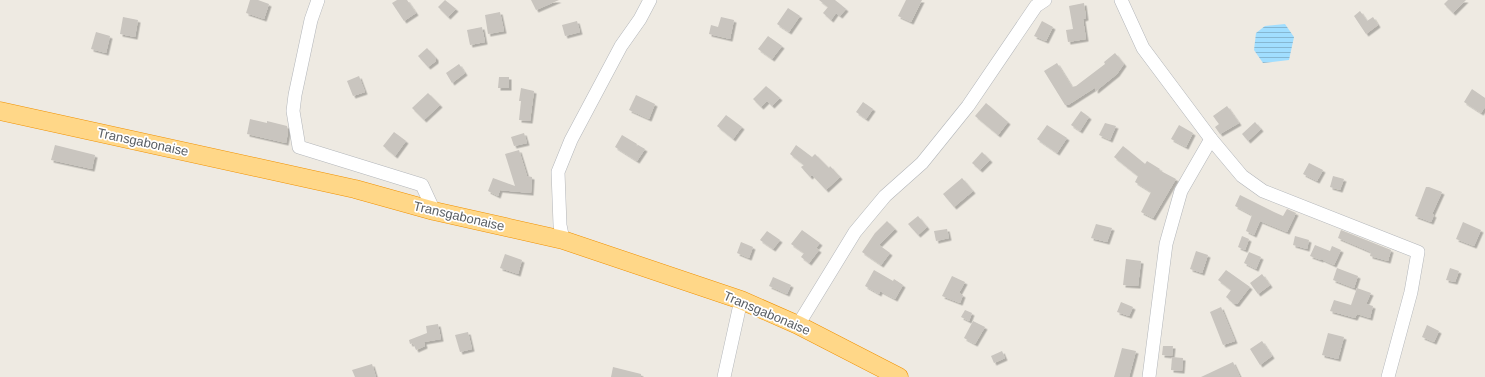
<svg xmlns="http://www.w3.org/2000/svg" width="1485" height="377" viewBox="0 0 1485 377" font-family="Arial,sans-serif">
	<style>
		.water { fill: url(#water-rules) }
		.building { fill: #c9c5bf; filter: url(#shadow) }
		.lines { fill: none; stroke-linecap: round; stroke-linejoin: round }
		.minor-casing { stroke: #b3b6ba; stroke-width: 14 }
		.highway-casing { stroke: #f09100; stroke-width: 19 }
		.minor { stroke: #fff; stroke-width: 13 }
		.highway { stroke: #ffd788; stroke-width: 18 }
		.labels { text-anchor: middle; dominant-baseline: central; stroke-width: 3.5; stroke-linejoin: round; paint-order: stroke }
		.street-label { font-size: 13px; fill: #5a5f64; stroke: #fff }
	</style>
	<defs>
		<pattern id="water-rules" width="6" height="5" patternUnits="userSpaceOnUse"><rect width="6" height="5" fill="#a1deff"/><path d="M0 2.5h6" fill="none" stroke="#86b7d2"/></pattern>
		<filter id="shadow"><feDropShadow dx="2.5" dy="2.5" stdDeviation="0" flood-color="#0004"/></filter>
	</defs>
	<rect width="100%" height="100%" fill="#eeeae2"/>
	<polygon class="water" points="1285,24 1294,37 1289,60 1263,63 1254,50 1256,33 1265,26"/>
	<g class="building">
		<polygon points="250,0 258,0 269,4 264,19 246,13"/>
		<polygon points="397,0 407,0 416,13 404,21 392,3"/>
		<polygon points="445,0 456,9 448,17 438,7"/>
		<polygon points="531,0 559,0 536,10"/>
		<polygon points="819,0 835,0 846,9 840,16 836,13 831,20 823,13 828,7"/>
		<polygon points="906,0 922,0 911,22 898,16"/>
		<polygon points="1448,0 1466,0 1453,13 1444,4"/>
		<polygon points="1084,3 1086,18 1083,19 1086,39 1068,42 1066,30 1073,29 1069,6"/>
		<polygon points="788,8 800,16 789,32 777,24"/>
		<polygon points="1360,11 1367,21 1373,17 1378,25 1366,34 1354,16"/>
		<polygon points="500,12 504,31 488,34 485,15"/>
		<polygon points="123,17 138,20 135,37 120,34"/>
		<polygon points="721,17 734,20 730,39 709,34 711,25 718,27"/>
		<polygon points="577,21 580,32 565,36 562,25"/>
		<polygon points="1042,21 1053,27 1046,41 1034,36"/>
		<polygon points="482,27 485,42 470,45 467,30"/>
		<polygon points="96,32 110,36 106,53 91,49"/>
		<polygon points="768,36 782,46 772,59 758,49"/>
		<polygon points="427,48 436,58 436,61 428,67 418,56"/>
		<polygon points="1115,53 1124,64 1117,74 1096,91 1095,90 1096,87 1068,105 1065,105 1044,71 1057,63 1072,87 1076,86 1105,64 1104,62"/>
		<polygon points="459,64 465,73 452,83 446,73"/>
		<polygon points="359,76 365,92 353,96 347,81"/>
		<polygon points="499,77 509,77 509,88 498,88"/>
		<polygon points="766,86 780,98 772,106 767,101 761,107 753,99"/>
		<polygon points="521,88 534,91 530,121 519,120 521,101 519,101"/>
		<polygon points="1472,89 1485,98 1485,107 1481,113 1464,102"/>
		<polygon points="428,93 440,105 424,120 412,108"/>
		<polygon points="636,95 655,104 649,119 629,110"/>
		<polygon points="863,102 873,109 866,119 856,112"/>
		<polygon points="986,103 1008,122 998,135 975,116"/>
		<polygon points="1227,106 1239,123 1220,134 1215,127 1219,124 1213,116"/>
		<polygon points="1081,111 1089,117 1080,131 1071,125"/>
		<polygon points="726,115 742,127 733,139 717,126"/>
		<polygon points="250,119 267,123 267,121 287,126 288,132 286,143 247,134"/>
		<polygon points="1255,122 1261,129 1248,141 1242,134"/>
		<polygon points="1105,123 1116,126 1110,140 1099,135"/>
		<polygon points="1047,125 1067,138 1057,153 1037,139"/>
		<polygon points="1179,125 1193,133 1186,147 1171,139"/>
		<polygon points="394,132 406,141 395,156 383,146"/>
		<polygon points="524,133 527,143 514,146 511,137"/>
		<polygon points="622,135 637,144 635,148 638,145 645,149 637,161 615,147"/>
		<polygon points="55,145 95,155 92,169 51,160"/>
		<polygon points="796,145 812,157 815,154 829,168 830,166 840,177 826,190 812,175 810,177 801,167 804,165 790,154"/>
		<polygon points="1123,146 1145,164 1147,161 1160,169 1159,170 1176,179 1153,218 1141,212 1151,192 1135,182 1138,176 1114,157"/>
		<polygon points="519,150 527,176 532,177 531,193 500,190 498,196 488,191 493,178 515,186 505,154"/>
		<polygon points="982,152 990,160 980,170 972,163"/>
		<polygon points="1309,163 1323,170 1317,181 1303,174"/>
		<polygon points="1333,176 1344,179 1340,190 1330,187"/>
		<polygon points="962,178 973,191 954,207 943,194"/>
		<polygon points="1426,187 1429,187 1442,192 1432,214 1434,215 1431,222 1415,216"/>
		<polygon points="1240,195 1274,212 1283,216 1287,209 1296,213 1287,232 1260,221 1254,235 1246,231 1252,215 1235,206"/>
		<polygon points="918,216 927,227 918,235 908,224"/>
		<polygon points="887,221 895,229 879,245 890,253 881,265 862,252 875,233"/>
		<polygon points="1463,222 1481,230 1474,246 1456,239"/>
		<polygon points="1096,224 1112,228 1107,242 1091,238"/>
		<polygon points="947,229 949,238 936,241 934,231"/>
		<polygon points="802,230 820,243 816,248 819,250 809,263 801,257 804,253 791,244"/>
		<polygon points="1341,230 1391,250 1388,261 1370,256 1371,252 1338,238"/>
		<polygon points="767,231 780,240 773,249 760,240"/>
		<polygon points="1242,236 1249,239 1245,250 1238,247"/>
		<polygon points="1295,236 1309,240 1307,249 1293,245"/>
		<polygon points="741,242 753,247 749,258 737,253"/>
		<polygon points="1315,245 1330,251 1332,246 1341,250 1334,265 1321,259 1321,260 1310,256"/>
		<polygon points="1196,251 1208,255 1202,273 1190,269"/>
		<polygon points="1249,252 1261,257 1256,269 1244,263"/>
		<polygon points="505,254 522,260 518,274 500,268"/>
		<polygon points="1126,259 1141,261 1138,286 1123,285"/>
		<polygon points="1337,268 1358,276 1354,288 1333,280"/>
		<polygon points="1450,268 1459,271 1455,282 1446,280"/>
		<polygon points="874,270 893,281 894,279 903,285 895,299 880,291 879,294 865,286"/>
		<polygon points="1226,270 1250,287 1237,304 1234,304 1226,297 1231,290 1218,280"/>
		<polygon points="1262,274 1270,285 1258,294 1250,283"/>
		<polygon points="952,276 965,282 959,293 963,295 960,303 942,296"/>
		<polygon points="773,277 791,285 787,294 769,286"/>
		<polygon points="1357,288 1371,293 1366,304 1373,306 1370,318 1357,314 1355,318 1330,311 1334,300 1351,305"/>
		<polygon points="1121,302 1133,307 1129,316 1117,312"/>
		<polygon points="1221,307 1235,341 1223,345 1210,312"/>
		<polygon points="965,310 972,313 969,321 961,317"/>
		<polygon points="973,321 985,327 975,344 964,338"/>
		<polygon points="438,324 441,339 424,342 425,346 416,350 413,343 410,344 409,340 427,333 426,326"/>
		<polygon points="1427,325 1439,331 1434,342 1422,337"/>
		<polygon points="468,332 472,349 460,352 455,335"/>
		<polygon points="1328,333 1344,337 1338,359 1322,355"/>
		<polygon points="1262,341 1272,356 1260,365 1250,349"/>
		<polygon points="1163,346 1173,346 1172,356 1162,355"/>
		<polygon points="1122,348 1136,351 1129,377 1114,377"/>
		<polygon points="1002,351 1005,358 994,363 991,356"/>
		<polygon points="1172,357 1183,358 1182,371 1171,370"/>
		<polygon points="1233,362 1240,377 1201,377"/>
		<polygon points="372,364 376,377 355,377 352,370"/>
		<polygon points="613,367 641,374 641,377 611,377"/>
	</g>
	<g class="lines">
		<g class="minor-casing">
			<g id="minor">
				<polyline points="318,0 311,20 295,95 293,111 299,147 422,185 434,211"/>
				<polyline points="1121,0 1143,48 1211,139 1242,176 1263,191 1418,252 1411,292 1388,377"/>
				<polyline points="563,240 560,225 558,172 571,140 621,46 640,19 650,0"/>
				<polyline points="798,325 855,232 885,196 922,163 968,106 1036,6 1045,0"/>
				<polyline points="724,377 741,300"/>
				<polyline points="1149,377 1166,244 1181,191 1211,139"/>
			</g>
		</g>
		<g class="highway-casing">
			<polyline id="highway" points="0,111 355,189 434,211 563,240 741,300 798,325 899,377"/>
		</g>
		<use href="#minor" class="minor"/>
		<use href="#highway" class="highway"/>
	</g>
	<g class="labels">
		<g class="street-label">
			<text transform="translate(143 142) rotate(12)">Transgabonaise</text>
			<text transform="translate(459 216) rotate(13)">Transgabonaise</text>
			<text transform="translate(767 313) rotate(23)">Transgabonaise</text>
		</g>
	</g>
</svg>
